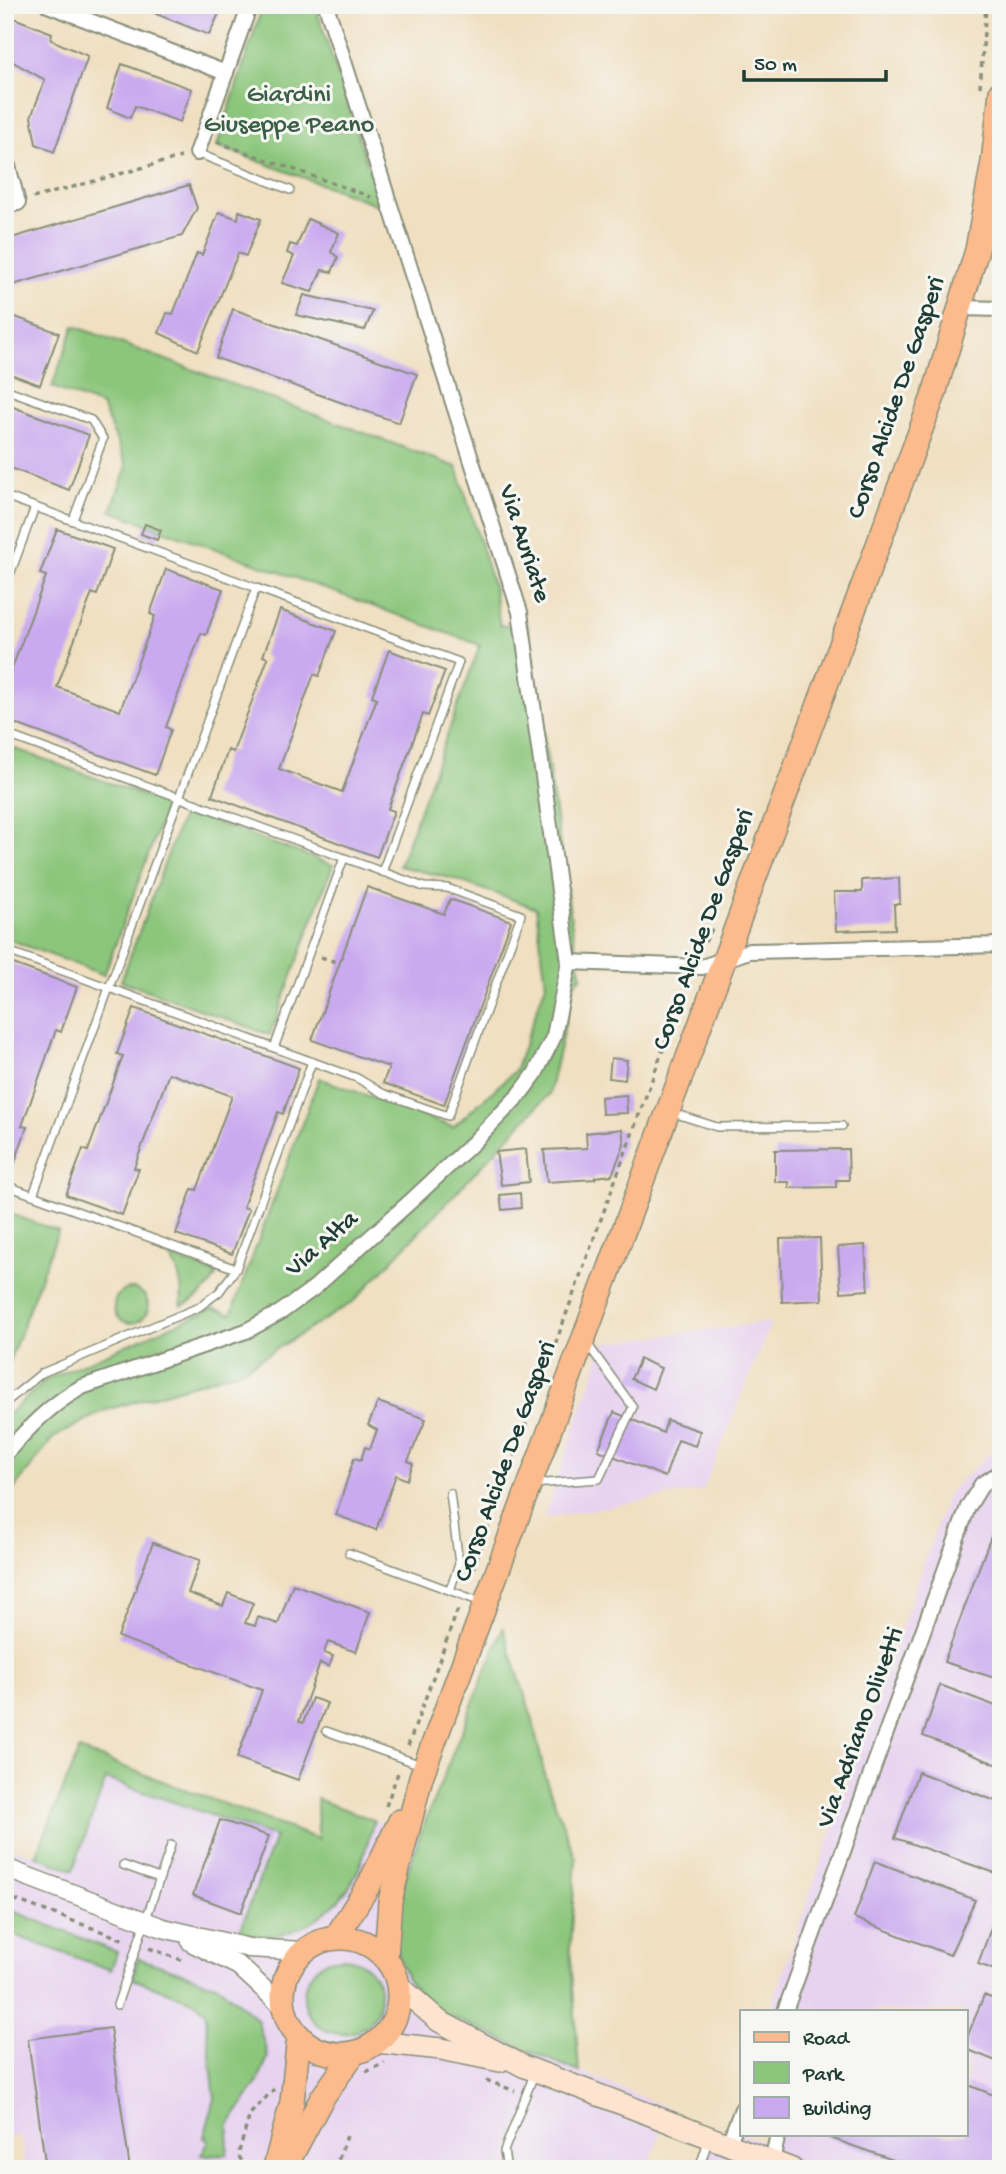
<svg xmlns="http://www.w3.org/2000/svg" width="1006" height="2174" viewBox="0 0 1006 2174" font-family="'Gochi Hand',sans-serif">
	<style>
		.built { fill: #e7d2ef }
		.green { fill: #8cc67b; stroke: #568258; stroke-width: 2 }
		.building { fill: #c9a9ef }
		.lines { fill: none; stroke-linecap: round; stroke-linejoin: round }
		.service-casing { stroke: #888e7a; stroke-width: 10 }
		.minor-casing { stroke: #888e7a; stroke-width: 18 }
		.tertiary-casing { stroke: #888e7a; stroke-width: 21 }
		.secondary-casing { stroke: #888e7a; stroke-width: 24 }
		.primary-casing { stroke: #888e7a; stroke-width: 26 }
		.path { stroke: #888e7a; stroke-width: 3.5; stroke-dasharray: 5 5; stroke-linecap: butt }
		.service { stroke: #fff; stroke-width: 7 }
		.minor { stroke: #fff; stroke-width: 14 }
		.tertiary { stroke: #fff; stroke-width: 18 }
		.secondary { stroke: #fde4d1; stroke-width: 21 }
		.primary { stroke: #fbbb8c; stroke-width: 23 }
		.labels { text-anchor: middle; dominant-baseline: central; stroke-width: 6; stroke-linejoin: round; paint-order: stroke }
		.park-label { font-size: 26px; fill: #3a5f46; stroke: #f6f6f2 }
		.street-label { font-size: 26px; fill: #1f3d34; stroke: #f6f6f2 }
	</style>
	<rect width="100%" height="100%" fill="#f6f6f2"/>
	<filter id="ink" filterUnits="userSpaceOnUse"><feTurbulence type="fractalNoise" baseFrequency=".0143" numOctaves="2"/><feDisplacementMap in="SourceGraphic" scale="14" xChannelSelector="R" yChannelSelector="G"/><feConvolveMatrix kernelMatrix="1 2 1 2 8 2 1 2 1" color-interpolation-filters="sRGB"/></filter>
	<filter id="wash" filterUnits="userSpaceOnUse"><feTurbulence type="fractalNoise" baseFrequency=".00686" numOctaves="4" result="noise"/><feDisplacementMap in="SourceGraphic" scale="28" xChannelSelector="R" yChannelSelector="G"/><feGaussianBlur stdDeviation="1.57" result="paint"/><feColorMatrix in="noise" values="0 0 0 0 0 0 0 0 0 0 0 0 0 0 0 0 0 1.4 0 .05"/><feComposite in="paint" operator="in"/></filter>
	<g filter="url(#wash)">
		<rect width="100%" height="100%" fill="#f0dfc0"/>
		<g class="built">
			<polygon points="771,1322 703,1490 544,1518 604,1343"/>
			<polygon points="1001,1442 1001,2169 687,2169 725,2130 768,2142 771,2134 966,2134 966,2011 770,2011 948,1493"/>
			<polygon points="79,1750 318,1839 317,1799 419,1837 399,1897 436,2011 670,2109 647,2169 25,2169 21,2136 5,2138 5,1845 37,1856"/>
		</g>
		<g class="green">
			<polygon points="263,5 315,5 381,206 217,146"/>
			<polygon points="74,326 457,467 494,589 500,626 527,623 574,940 582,976 574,984 549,1094 353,1302 242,1370 103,1411 53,1438 5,1501 5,1417 47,1379 213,1308 231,1314 319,1078 453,1127 515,1071 546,984 536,908 454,879 399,866 480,645 111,511 127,466 102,406 52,387"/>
			<polygon points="5,745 167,804 104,975 5,938"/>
			<polygon points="184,811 333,865 270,1035 121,981"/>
			<polygon points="5,1212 58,1231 5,1373"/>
			<path d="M 169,1256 L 217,1274 C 209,1290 198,1299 181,1306 C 183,1286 180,1272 169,1256 Z"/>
			<circle cx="131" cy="1306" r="17"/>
			<polygon points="503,1628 533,1721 545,1777 576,1859 570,1946 579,2072 436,2011 407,1979 391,1934 399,1897 419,1837"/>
			<path d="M 79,1750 L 318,1839 L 317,1799 L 374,1820 C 368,1839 364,1860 355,1877 C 338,1909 303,1934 266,1936 C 258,1937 248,1934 239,1933 L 275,1837 L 106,1779 L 73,1870 L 36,1856 Z"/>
			<polygon points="5,1908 117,1952 111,1970 5,1932"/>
			<polygon points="138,1958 219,1986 257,2019 268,2057 257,2083 229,2125 227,2154 202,2155 209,2140 204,2137 215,2099 205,2011 193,2001 133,1979"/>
			<circle cx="342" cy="1996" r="38"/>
		</g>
		<g id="blocks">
			<g class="building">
				<polygon points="159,5 223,5 209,35 156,14"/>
				<polygon points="6,15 52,33 51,40 88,56 54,152 36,144 31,117 45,80 6,58"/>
				<polygon points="122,64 192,89 180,122 135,106 130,118 107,108"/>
				<polygon points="189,185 197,208 182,236 13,285 5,282 5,240"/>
				<polygon points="239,211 261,219 246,256 238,253 198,351 159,333 167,313 173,314 197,253 202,255 219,212 238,219"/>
				<polygon points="308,219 339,233 331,252 338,257 332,272 322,270 312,292 282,283 294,256 287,253 290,244 297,246"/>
				<polygon points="304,295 373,311 365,330 296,315"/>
				<polygon points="233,309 417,374 399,423 216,358"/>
				<polygon points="5,313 59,333 40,385 5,372"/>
				<polygon points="5,404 89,435 69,490 5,466"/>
				<polygon points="145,524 161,530 157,540 141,534"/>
				<polygon points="57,529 113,549 97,595 92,593 57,687 120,711 155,616 150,614 166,569 223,589 206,635 201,633 166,727 171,730 155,775 5,720 5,671 6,669 11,671 46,576 40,574"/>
				<polygon points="280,610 336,631 319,676 314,674 279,769 342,792 377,698 372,696 389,650 445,671 428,716 423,714 388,809 394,811 377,857 212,796 228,750 233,752 268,658 263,656"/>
				<polygon points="899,878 900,904 894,904 895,929 836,931 834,892 862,892 862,880"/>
				<polygon points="367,887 444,914 450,899 511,921 444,1105 383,1083 389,1067 312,1040"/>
				<polygon points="5,961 77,987 61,1032 56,1030 22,1126 27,1127 11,1173 5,1171 5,1028 10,1014 5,1013"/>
				<polygon points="134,1008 299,1068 283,1114 278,1112 243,1207 249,1209 232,1254 176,1234 192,1189 197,1190 232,1096 169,1073 134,1168 139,1169 122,1215 66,1195 83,1149 88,1151 123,1056 117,1054"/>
				<polygon points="611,1058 627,1060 625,1080 609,1078"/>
				<polygon points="626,1095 627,1113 602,1114 601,1097"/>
				<polygon points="622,1129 624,1144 612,1175 595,1177 595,1179 547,1182 544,1150 587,1148 586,1133"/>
				<polygon points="526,1149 529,1182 501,1185 496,1152"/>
				<polygon points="848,1149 849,1180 836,1180 836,1187 789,1188 789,1182 775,1182 775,1150"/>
				<polygon points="520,1193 521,1208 502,1210 500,1195"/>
				<polygon points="820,1238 822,1300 782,1302 780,1239"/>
				<polygon points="865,1245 868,1290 841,1292 838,1247"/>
				<polygon points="640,1359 661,1368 653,1389 631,1379"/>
				<polygon points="378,1402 426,1419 408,1461 413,1464 407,1480 396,1475 376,1530 336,1515 354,1458 361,1460 365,1447 370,1449 377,1430 368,1425"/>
				<polygon points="614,1412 663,1433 667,1420 700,1431 695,1446 678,1440 665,1477 598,1450"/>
				<polygon points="1000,1512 1001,1512 1001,1680 944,1662"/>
				<polygon points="153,1543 200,1560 188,1593 223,1606 228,1593 253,1603 245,1623 255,1626 258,1617 278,1624 293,1584 370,1612 356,1652 328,1642 324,1653 333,1656 329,1667 320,1663 299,1721 303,1723 312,1698 327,1703 298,1780 237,1758 262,1690 118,1637"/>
				<polygon points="940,1685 1001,1708 1001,1766 923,1736"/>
				<polygon points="918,1772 1001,1803 1001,1875 895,1838"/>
				<polygon points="220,1820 269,1836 241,1913 193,1895"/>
				<polygon points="875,1861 975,1900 950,1955 854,1918"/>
				<polygon points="1000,1903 1001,1903 1001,1972 978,1964"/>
				<polygon points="984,1995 1001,2002 1001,2063 966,2049 966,2040"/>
				<polygon points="110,2028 130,2169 46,2169 28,2039"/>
				<polygon points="966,2084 1001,2098 1001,2169 919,2169 819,2134 966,2134"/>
			</g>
		</g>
	</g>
	<g filter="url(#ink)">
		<use href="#blocks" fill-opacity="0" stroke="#888e7a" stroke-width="2"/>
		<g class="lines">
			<g class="service-casing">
				<g id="service">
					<polyline points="197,153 290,190"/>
					<polyline points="5,389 91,420 103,439 73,520"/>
					<polyline points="5,496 459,662 382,872"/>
					<polyline points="5,588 35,507"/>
					<polyline points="5,734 424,887 447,888 521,915 448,1116 382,1093 357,1078 5,950"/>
					<polyline points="274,1048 344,858"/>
					<polyline points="670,1112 717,1127 842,1126"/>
					<polyline points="5,1185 236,1269"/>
					<polyline points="33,1195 256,588"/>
					<polyline points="5,1403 42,1373 199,1307 219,1292 236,1269 312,1062"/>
					<polyline points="533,1484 599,1479 633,1407 586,1342"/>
					<polyline points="450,1493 459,1564 450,1590"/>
					<polyline points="349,1553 481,1602"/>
					<polyline points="326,1731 421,1765"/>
					<polyline points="123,1865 159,1878"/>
					<polyline points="117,2005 171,1845"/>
					<polyline points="507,2169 504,2151 535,2072"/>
					<polyline points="699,2169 709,2138"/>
				</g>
			</g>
			<g class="minor-casing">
				<g id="minor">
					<polyline points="48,5 226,73"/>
					<polyline points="197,153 250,5"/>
					<polyline points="5,155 18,203 5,206"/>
					<polyline points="959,308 1001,309"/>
					<polyline points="569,962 702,967 749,951 1001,945"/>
					<path d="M 5,1454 C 29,1427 51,1404 82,1387 L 246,1331 L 281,1312 L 314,1288 L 412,1200 L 474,1142 L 520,1094 L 535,1074 L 554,1036 L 569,962 L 520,612 L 326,5"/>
					<polyline points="785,2011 968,1507 982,1484 1001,1472"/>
					<polyline points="728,2145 742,2109"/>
					<polyline points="772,2161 778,2134"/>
				</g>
			</g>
			<g class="tertiary-casing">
				<g id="tertiary">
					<polyline points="5,1868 163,1928 249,1948 303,1951"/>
					<polyline points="191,1942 239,1966 283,2007"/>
				</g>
			</g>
			<g class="secondary-casing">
				<g id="secondary">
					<polyline points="399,1986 439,2021 523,2066 792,2169"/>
					<polyline points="377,2042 441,2049 500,2061"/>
				</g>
			</g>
			<g class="primary-casing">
				<g id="primary">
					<polyline points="336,1937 370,1883 400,1821"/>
					<circle cx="341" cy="1996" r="58"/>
					<polyline points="386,1957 390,1901 421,1777 934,394 977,250 993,162 1001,92"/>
					<polyline points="275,2167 292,2102 299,2036"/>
					<polyline points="284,2169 322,2098 354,2053"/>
				</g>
			</g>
			<g class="path">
				<polyline points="980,87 986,5"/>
				<polyline points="217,142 371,197"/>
				<polyline points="33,198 181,157"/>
				<polyline points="700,951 713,927"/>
				<polyline points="321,957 339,963"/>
				<polyline points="473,1569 688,981"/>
				<polyline points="408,1746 459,1606"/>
				<polyline points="386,1806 399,1770"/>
				<polyline points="5,1896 125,1940"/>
				<polyline points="149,1948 184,1961"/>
				<polyline points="366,2072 385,2063"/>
				<polyline points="486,2080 515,2091"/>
				<polyline points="247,2169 238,2155 250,2114 274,2089"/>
				<polyline points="335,2169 348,2133"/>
			</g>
			<use href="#service" class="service"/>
			<use href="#minor" class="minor"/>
			<use href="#tertiary" class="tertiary"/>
			<use href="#secondary" class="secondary"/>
			<use href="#primary" class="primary"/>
		</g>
	</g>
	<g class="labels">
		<g class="park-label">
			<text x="289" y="96">Giardini<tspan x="289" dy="30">Giuseppe Peano</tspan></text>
		</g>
		<g class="street-label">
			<text transform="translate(898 398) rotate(-71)">Corso Alcide De Gasperi</text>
			<text transform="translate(523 544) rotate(72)">Via Auriate</text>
			<text transform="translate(705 930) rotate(-70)">Corso Alcide De Gasperi</text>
			<text transform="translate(323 1245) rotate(-41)">Via Alta</text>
			<text transform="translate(507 1462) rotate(-70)">Corso Alcide De Gasperi</text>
			<text transform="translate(862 1728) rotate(-70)">Via Adriano Olivetti</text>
		</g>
	</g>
	<rect width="1006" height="2174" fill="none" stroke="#f6f6f2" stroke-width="28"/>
	<rect x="740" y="2010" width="228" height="126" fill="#f6f6f2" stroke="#a0aca6" stroke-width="2"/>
	<rect x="754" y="2032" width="35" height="10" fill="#fbbb8c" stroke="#a0aca6" stroke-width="2"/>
	<text x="803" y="2044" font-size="21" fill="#1f3d34">Road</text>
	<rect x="754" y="2062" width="35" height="21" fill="#8cc67b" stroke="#a0aca6" stroke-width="2"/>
	<text x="803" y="2080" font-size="21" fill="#1f3d34">Park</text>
	<rect x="754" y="2097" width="35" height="21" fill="#c9a9ef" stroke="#a0aca6" stroke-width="2"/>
	<text x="803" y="2114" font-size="21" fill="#1f3d34">Building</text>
	<path d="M744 70v10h142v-10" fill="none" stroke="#1f3d34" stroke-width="3.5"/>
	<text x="754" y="70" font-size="21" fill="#1f3d34" stroke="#f6f6f2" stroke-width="5" paint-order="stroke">50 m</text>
</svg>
